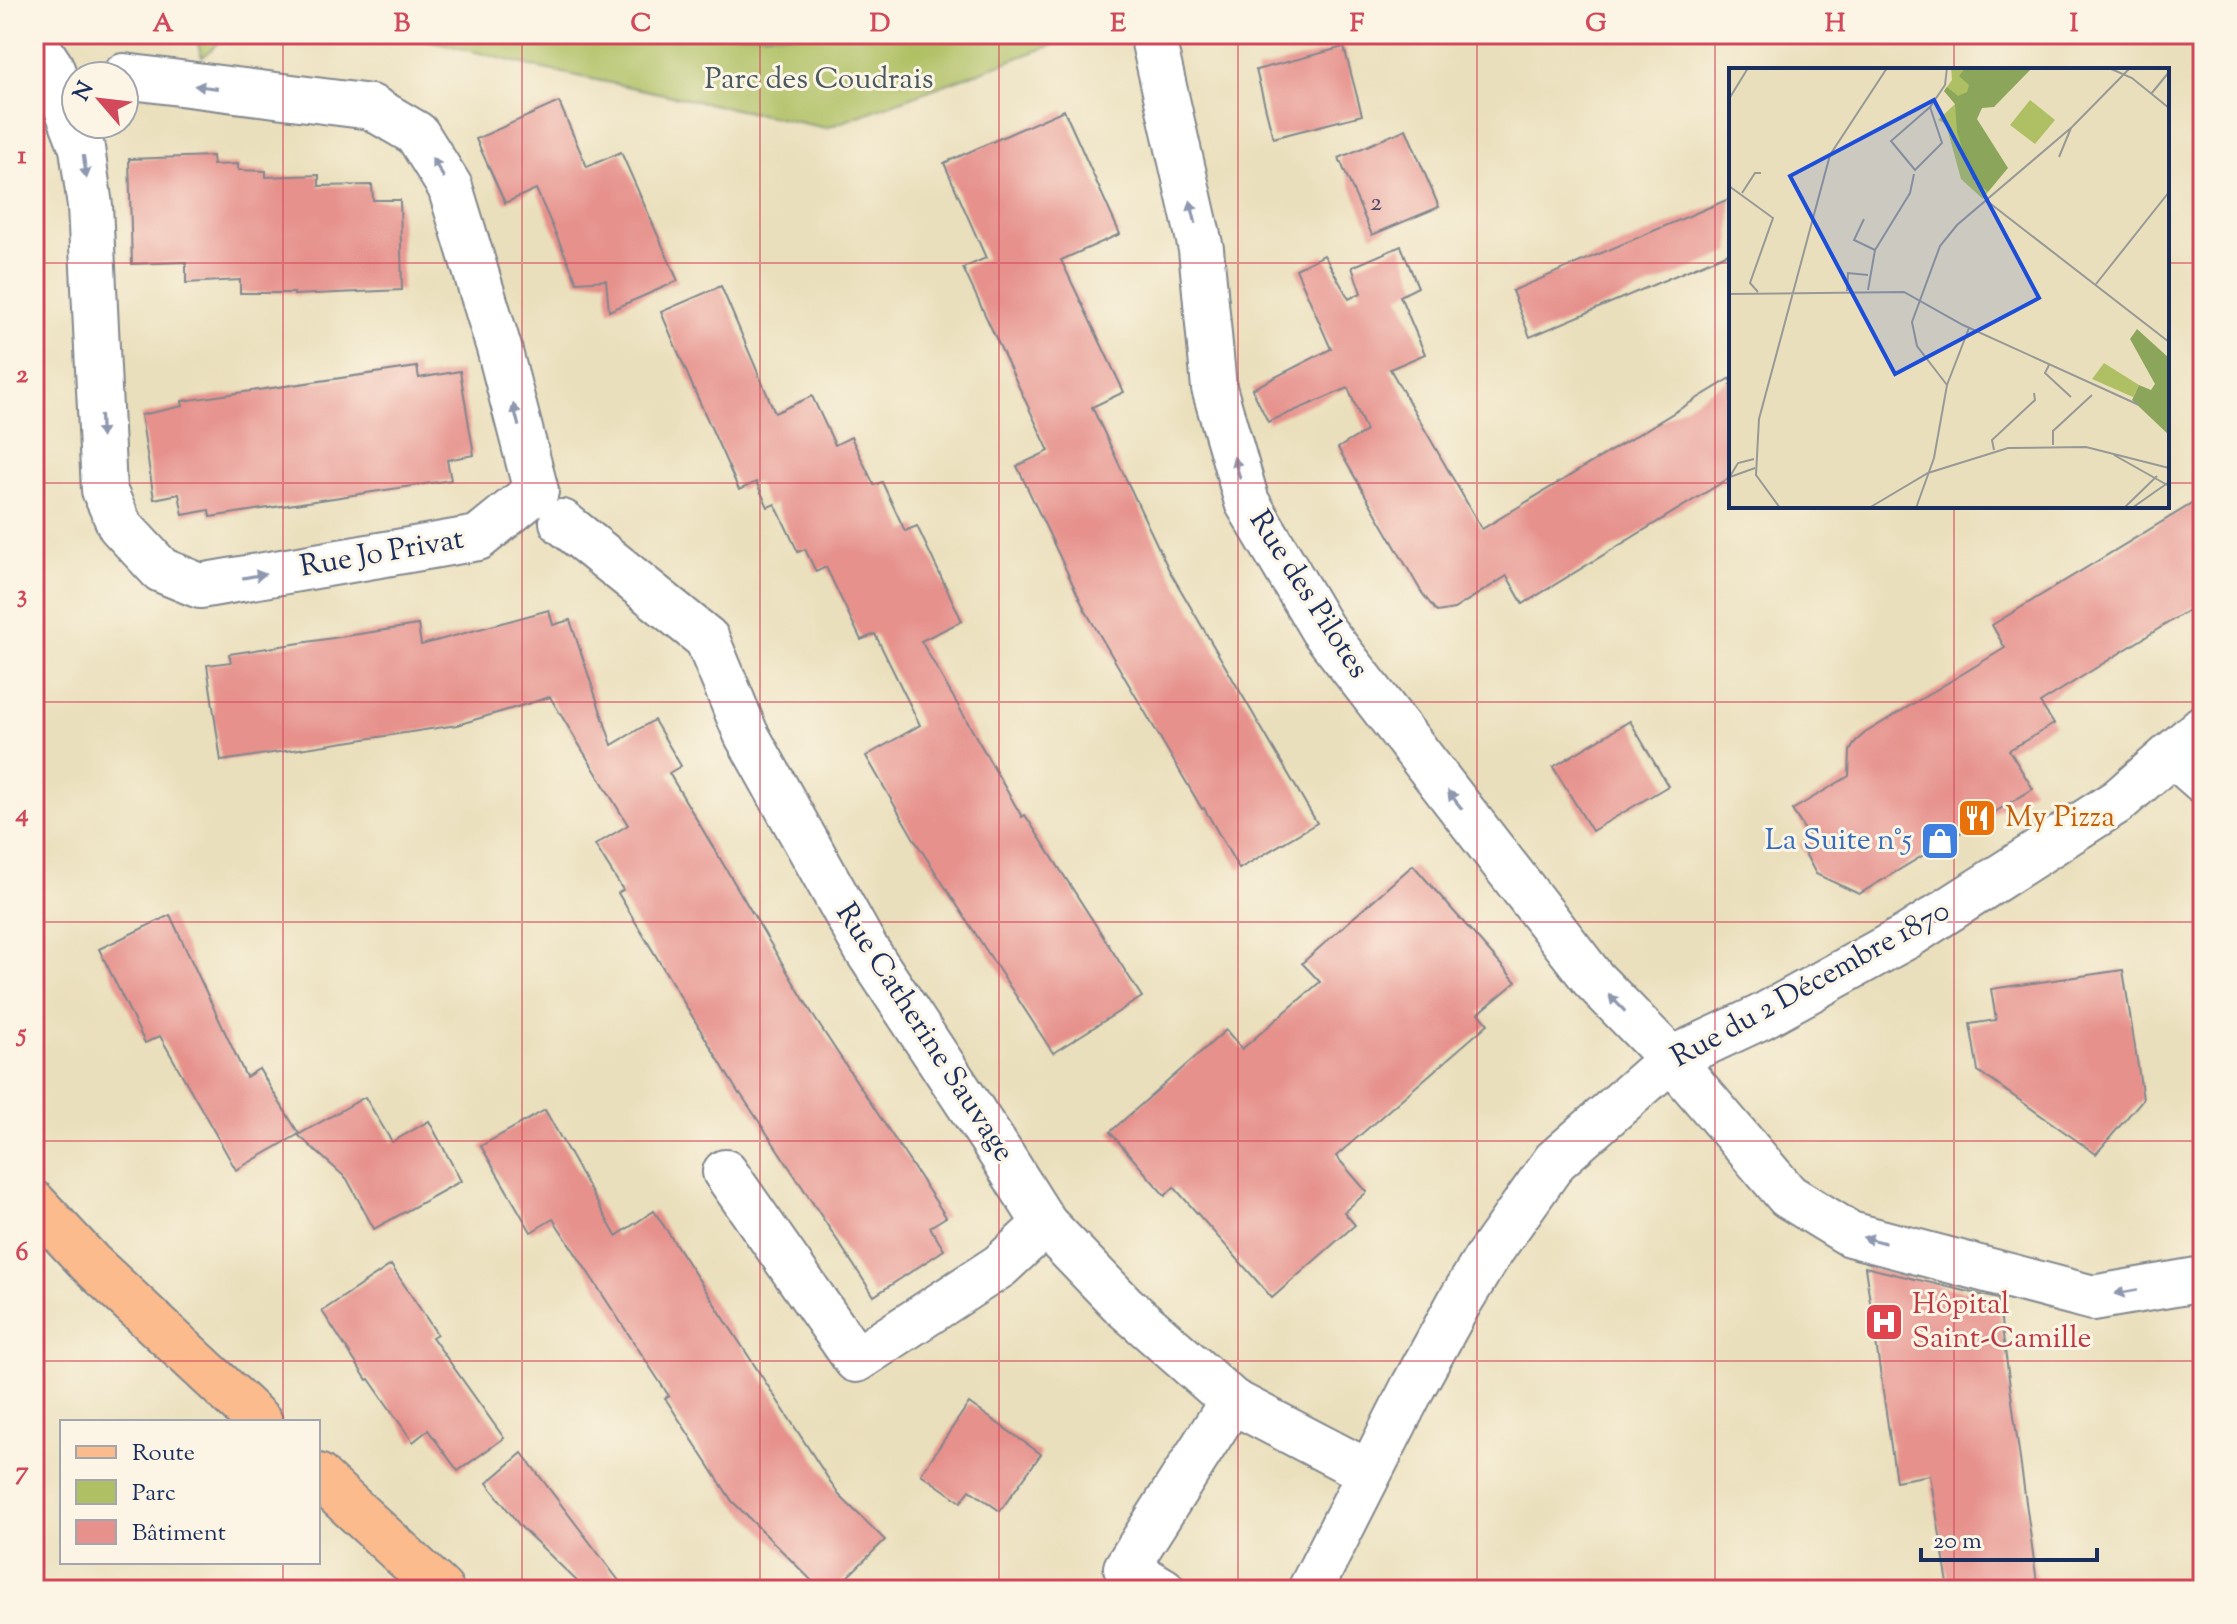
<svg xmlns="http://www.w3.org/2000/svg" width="2237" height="1624" viewBox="0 0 2237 1624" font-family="'Sorts Mill Goudy',serif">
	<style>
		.green { fill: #afc064; stroke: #657861; stroke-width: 2 }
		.building { fill: #e6918c }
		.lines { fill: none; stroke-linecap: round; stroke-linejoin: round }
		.minor-casing { stroke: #82878d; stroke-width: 48 }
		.major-casing { stroke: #82878d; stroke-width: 48 }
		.minor { stroke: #fff; stroke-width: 44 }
		.major { stroke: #fbbb8d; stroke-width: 44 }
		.oneway { fill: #8d97ae }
		.grid { fill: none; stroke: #d1495b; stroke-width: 2; stroke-opacity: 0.55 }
		.labels { text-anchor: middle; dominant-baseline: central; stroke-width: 6; stroke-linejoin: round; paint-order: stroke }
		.number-label { font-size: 26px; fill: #4e486a }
		.park-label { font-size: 30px; fill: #475a60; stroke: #fcf5e5 }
		.street-label { font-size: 30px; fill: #1b2f5e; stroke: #fcf5e5 }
		.food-label { font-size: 30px; fill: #c56008; stroke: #fcf5e5; text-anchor: start }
		.shop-label { font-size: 30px; fill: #366cbe; stroke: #fcf5e5; text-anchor: end }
		.health-label { font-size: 30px; fill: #be3a42; stroke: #fcf5e5; text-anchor: start }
		.inset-road { fill: none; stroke: #979996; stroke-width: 2 }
		.view { fill: #1d4ed8; fill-opacity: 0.15; stroke: #1d4ed8; stroke-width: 4 }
		.inset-edge { fill: none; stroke: #1b2f5e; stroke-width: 4 }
		.neatline { fill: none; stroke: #d1495b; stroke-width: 3 }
		.grid-label { font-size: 26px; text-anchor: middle; font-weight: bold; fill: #d1495b }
	</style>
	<rect width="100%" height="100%" fill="#fcf5e5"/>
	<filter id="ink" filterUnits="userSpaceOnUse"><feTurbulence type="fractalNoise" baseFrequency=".0125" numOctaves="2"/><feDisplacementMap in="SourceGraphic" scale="16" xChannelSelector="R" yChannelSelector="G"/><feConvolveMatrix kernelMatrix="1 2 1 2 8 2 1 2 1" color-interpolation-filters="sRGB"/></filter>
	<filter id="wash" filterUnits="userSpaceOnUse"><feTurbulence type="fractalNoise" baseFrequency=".006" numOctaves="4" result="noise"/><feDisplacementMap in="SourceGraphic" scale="32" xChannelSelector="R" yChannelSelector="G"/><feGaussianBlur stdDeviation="1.8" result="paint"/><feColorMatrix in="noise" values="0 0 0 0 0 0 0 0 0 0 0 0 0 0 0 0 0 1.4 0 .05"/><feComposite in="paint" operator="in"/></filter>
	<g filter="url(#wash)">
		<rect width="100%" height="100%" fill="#eadfbc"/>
		<g class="green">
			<polygon points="195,34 230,34 202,57"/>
			<polygon points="404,34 1083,34 826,128 539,68"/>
		</g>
		<g id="blocks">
			<g class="building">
				<polygon points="1344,47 1362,115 1273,138 1256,70"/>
				<polygon points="559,102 587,167 621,152 678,281 609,311 606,280 577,282 536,189 505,203 476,139"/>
				<polygon points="1064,110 1120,234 1061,260 1124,392 1092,407 1169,570 1317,823 1239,869 1204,808 1202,809 1085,610 1017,466 1049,451 963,268 986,258 944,163"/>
				<polygon points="1406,129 1439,207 1372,235 1339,158"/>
				<polygon points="212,156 213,165 238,164 238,170 266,171 266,177 319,175 319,186 372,185 373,200 400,200 402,290 294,295 294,293 240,293 240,280 186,283 186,262 132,264 129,159"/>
				<polygon points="1731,198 1731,252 1530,337 1512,291"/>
				<polygon points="1401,246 1418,287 1400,296 1425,354 1390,369 1482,529 1731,378 1731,477 1523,604 1507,576 1454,609 1437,612 1422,593 1338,448 1366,431 1348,388 1268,422 1252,389 1331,349 1296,269 1324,255 1349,299 1361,293 1352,267"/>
				<polygon points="721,286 775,413 812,396 835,445 851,437 874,485 882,482 905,531 917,526 962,621 921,641 1022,817 1025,815 1142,997 1053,1053 914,839 866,756 920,725 875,634 861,640 826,567 816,572 805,549 798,552 775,504 768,507 756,482 739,490 692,385 661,312"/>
				<polygon points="417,367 419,378 460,371 474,455 447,460 451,480 210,517 209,510 183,515 179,494 154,499 141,415 183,406 182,401"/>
				<polygon points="2203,497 2203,601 2040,703 2054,724 2009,750 2033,789 1859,894 1816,874 1800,844 1810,838 1792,810 1849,776 1850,751 1856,741 1865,733 2005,648 1992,625"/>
				<polygon points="549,610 553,625 570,620 612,745 654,720 681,766 669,773 816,1020 946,1217 930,1227 944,1250 874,1296 768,1135 740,1093 739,1094 618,893 623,890 595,845 628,825 550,697 457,725 221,761 207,665 231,662 229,654 418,625 421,645"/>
				<polygon points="1630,721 1668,786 1592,831 1553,767"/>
				<polygon points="1413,865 1516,982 1479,1013 1488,1024 1336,1156 1367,1192 1344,1212 1355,1225 1272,1298 1174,1187 1165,1196 1110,1132 1226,1030 1242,1049 1320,982 1302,963"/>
				<polygon points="170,915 246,1077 259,1069 299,1134 236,1170 160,1036 145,1043 99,949"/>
				<polygon points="2123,970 2143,1099 2096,1154 1978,1071 1970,1024 1996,1020 1991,989"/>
				<polygon points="365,1097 392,1142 429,1121 461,1181 374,1229 347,1179 298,1135"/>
				<polygon points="545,1110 616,1236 654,1211 839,1495 885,1540 834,1590 821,1590 732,1501 665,1398 669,1396 553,1219 531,1232 481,1146"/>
				<polygon points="391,1265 437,1334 432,1337 504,1438 458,1471 428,1430 413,1442 369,1379 367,1380 322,1311"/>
				<polygon points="1865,1267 1998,1299 2038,1590 1949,1590 1930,1475 1896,1481"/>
				<polygon points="969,1403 1041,1454 1000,1511 970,1490 961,1502 921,1474"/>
				<polygon points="522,1453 626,1590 586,1590 520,1526 487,1483"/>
			</g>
		</g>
	</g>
	<g filter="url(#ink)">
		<use href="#blocks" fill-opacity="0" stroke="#82878d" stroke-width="2"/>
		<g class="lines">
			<g class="minor-casing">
				<g id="minor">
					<polyline points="1152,34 1201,249 1214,388 1247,502 1322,629 1593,979 1671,1059 1788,1196 1850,1234 2093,1298 2203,1279"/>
					<polyline points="34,41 51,67 82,148 90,206 104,490 120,526 161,570 200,586 478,538 536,491 499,348 450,187 417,134 371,107 124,76"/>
					<polyline points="562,522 707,639 746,734 866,949 994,1143 1045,1224 1124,1306 1232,1401 1368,1472"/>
					<polyline points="2172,754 2203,781"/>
					<polyline points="725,1172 856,1360 1000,1266 1045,1224"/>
					<polyline points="1163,1590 1126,1568 1232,1401"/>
					<polyline points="1310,1590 1413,1387 1459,1303 1487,1257 1555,1161 1671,1059 1761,1017 1908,936 2118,801 2203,727"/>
				</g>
			</g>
			<g class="major-casing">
				<g id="major">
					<polyline points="34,1203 90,1263 260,1422"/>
					<polyline points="318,1476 441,1590"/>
				</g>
			</g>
			<use href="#minor" class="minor"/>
			<use href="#major" class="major"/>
		</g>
		<defs><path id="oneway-solid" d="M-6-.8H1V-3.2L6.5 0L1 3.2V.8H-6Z" transform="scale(2)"/></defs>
		<g class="oneway">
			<use href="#oneway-solid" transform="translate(206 87) rotate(-173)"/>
			<use href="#oneway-solid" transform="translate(85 167) rotate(82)"/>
			<use href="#oneway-solid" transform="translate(438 168) rotate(-121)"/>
			<use href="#oneway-solid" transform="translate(1193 212) rotate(-103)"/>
			<use href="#oneway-solid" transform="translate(516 415) rotate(-104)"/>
			<use href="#oneway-solid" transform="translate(101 426) rotate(87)"/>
			<use href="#oneway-solid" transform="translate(1237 468) rotate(-106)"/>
			<use href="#oneway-solid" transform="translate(254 576) rotate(-10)"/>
			<use href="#oneway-solid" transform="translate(1455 800) rotate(-128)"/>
			<use href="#oneway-solid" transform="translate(1617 1003) rotate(-134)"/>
			<use href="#oneway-solid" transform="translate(1874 1240) rotate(-165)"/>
			<use href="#oneway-solid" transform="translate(2126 1292) rotate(170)"/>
		</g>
	</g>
	<path class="grid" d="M 283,34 L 283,1422M 522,34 L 522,1590M 760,34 L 760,1590M 999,34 L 999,1590M 1238,34 L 1238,1590M 1477,34 L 1477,1590M 1715,34 L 1715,1590M 1954,34 L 1954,70M 34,263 L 1731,263M 2167,263 L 2203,263M 34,483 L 1731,483M 2167,483 L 2203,483M 1954,506 L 1954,1590M 34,702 L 2203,702M 34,922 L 2203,922M 34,1141 L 2203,1141M 34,1361 L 2203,1361M 283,1562 L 283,1590"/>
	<defs>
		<g id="restaurant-square" transform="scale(2)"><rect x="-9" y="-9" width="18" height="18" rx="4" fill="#e8710a" stroke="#fcf5e5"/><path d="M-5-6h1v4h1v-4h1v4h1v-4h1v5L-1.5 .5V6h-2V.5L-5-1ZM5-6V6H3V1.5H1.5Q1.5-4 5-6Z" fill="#fff"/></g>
		<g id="shop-square" transform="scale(2)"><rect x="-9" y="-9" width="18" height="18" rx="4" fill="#3f7fe0" stroke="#fcf5e5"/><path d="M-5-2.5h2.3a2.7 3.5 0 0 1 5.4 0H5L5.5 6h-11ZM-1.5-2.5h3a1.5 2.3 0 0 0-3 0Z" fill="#fff"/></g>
		<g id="hospital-square" transform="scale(2)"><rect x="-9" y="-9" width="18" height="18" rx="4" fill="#e0444e" stroke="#fcf5e5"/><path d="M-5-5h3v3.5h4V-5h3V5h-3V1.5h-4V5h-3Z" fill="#fff"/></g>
	</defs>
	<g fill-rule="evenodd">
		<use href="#restaurant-square" x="1977" y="818"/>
		<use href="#shop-square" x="1940" y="841"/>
		<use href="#hospital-square" x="1884" y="1322"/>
	</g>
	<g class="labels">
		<g class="number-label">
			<text x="1376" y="203">2</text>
		</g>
		<g class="park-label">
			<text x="819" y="80">Parc des Coudrais</text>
		</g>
		<g class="street-label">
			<text transform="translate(382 554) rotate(-10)">Rue Jo Privat</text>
			<text transform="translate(1308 595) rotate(57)">Rue des Pilotes</text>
			<text transform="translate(1811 985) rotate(-29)">Rue du 2 Décembre 1870</text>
			<text transform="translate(924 1033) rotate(57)">Rue Catherine Sauvage</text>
		</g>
		<g class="food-label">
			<text x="2005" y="818">My Pizza</text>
		</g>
		<g class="shop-label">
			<text x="1912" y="841">La Suite n°5</text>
		</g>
		<g class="health-label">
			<text x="1912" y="1305">Hôpital<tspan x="1912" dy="34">Saint-Camille</tspan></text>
		</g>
	</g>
	<g transform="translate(1729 68)">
		<rect width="440" height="440" fill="#eadfbc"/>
		<path d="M 222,0 L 272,0 L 228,58 L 243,111 L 259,124 L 254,131 L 232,111 L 217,56 L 209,52 L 226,36 L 215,23 L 223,12 ZM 301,32 L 326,52 L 306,76 L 281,57 ZM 375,295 L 410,317 L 404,329 L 363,311 Z" fill="#afc064"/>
		<path d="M 236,0 L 303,0 L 265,39 L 253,40 L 248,51 L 279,100 L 259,124 L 243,111 L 228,64 L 226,36 L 215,23 L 218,19 L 229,28 L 238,24 L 240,17 L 230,8 ZM 408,261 L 440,290 L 440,367 L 403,332 L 410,317 L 422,322 L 426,316 L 401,271 Z" fill="#8ba65a"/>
		<path class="inset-road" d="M 380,0 L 403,10 L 440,40M 422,26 L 440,4M 0,31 L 19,0M 201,39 L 213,75 L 186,102 L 162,73 L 201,39 L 216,17 L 218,0M 330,89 L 342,60M 0,118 L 44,150 L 21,215 L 29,224M 13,125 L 26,105 L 32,105M 258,133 L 440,274M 135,151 L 125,172 L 146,182M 367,216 L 440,124M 139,222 L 146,182 L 181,125 L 185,106M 118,223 L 119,205 L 139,207M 0,226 L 175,224 L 234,257 L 410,337M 320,297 L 316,305 L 342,329M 218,317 L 188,278 L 183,254 L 211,178 L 228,157 L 343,59 L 401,0M 324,377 L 324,363 L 363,327M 265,382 L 263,372 L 306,332 L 305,325M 385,387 L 440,418M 1,409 L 26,400M 0,410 L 9,395 L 25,391M 51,440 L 27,407 L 30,351 L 101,87 L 158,0M 140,440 L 199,405 L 279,380 L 357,379 L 440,400M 187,440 L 205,390 L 218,317 L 240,260M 395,440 L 428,408M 403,440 L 440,414"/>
		<path class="view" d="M 205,32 L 310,230 L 166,306 L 61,108 Z"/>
		<rect width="440" height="440" class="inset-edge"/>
	</g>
	<rect width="2237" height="1624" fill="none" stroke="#fcf5e5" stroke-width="88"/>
	<rect x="60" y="1420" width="260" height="144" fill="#fcf5e5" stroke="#a2a6af" stroke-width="2"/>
	<rect x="76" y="1446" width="40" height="12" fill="#fbbb8d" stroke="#a2a6af" stroke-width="2"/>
	<text x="132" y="1460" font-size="24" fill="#1b2f5e">Route</text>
	<rect x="76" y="1480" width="40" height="24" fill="#afc064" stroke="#a2a6af" stroke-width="2"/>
	<text x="132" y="1500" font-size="24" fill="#1b2f5e">Parc</text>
	<rect x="76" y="1520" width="40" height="24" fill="#e6918c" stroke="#a2a6af" stroke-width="2"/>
	<text x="132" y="1540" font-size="24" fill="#1b2f5e">Bâtiment</text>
	<g transform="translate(100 100) rotate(298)"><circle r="38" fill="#fcf5e5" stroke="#a2a6af" stroke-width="2"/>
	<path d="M0-6L14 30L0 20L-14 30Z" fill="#d1495b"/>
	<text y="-12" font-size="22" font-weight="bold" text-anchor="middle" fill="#1b2f5e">N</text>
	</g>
	<path d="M1921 1548v12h176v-12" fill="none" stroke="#1b2f5e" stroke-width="4"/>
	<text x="1933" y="1548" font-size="24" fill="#1b2f5e" stroke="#fcf5e5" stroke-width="6" paint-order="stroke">20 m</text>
	<rect x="44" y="44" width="2149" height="1536" class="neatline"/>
	<g class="grid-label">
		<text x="163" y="31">A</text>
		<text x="402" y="31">B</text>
		<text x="641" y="31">C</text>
		<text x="880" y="31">D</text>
		<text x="1118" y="31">E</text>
		<text x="1357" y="31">F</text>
		<text x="1596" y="31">G</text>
		<text x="1835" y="31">H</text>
		<text x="2074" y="31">I</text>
		<text x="22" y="163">1</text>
		<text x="22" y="382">2</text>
		<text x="22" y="602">3</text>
		<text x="22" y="821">4</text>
		<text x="22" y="1041">5</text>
		<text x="22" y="1260">6</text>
		<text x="22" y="1479">7</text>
	</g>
</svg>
